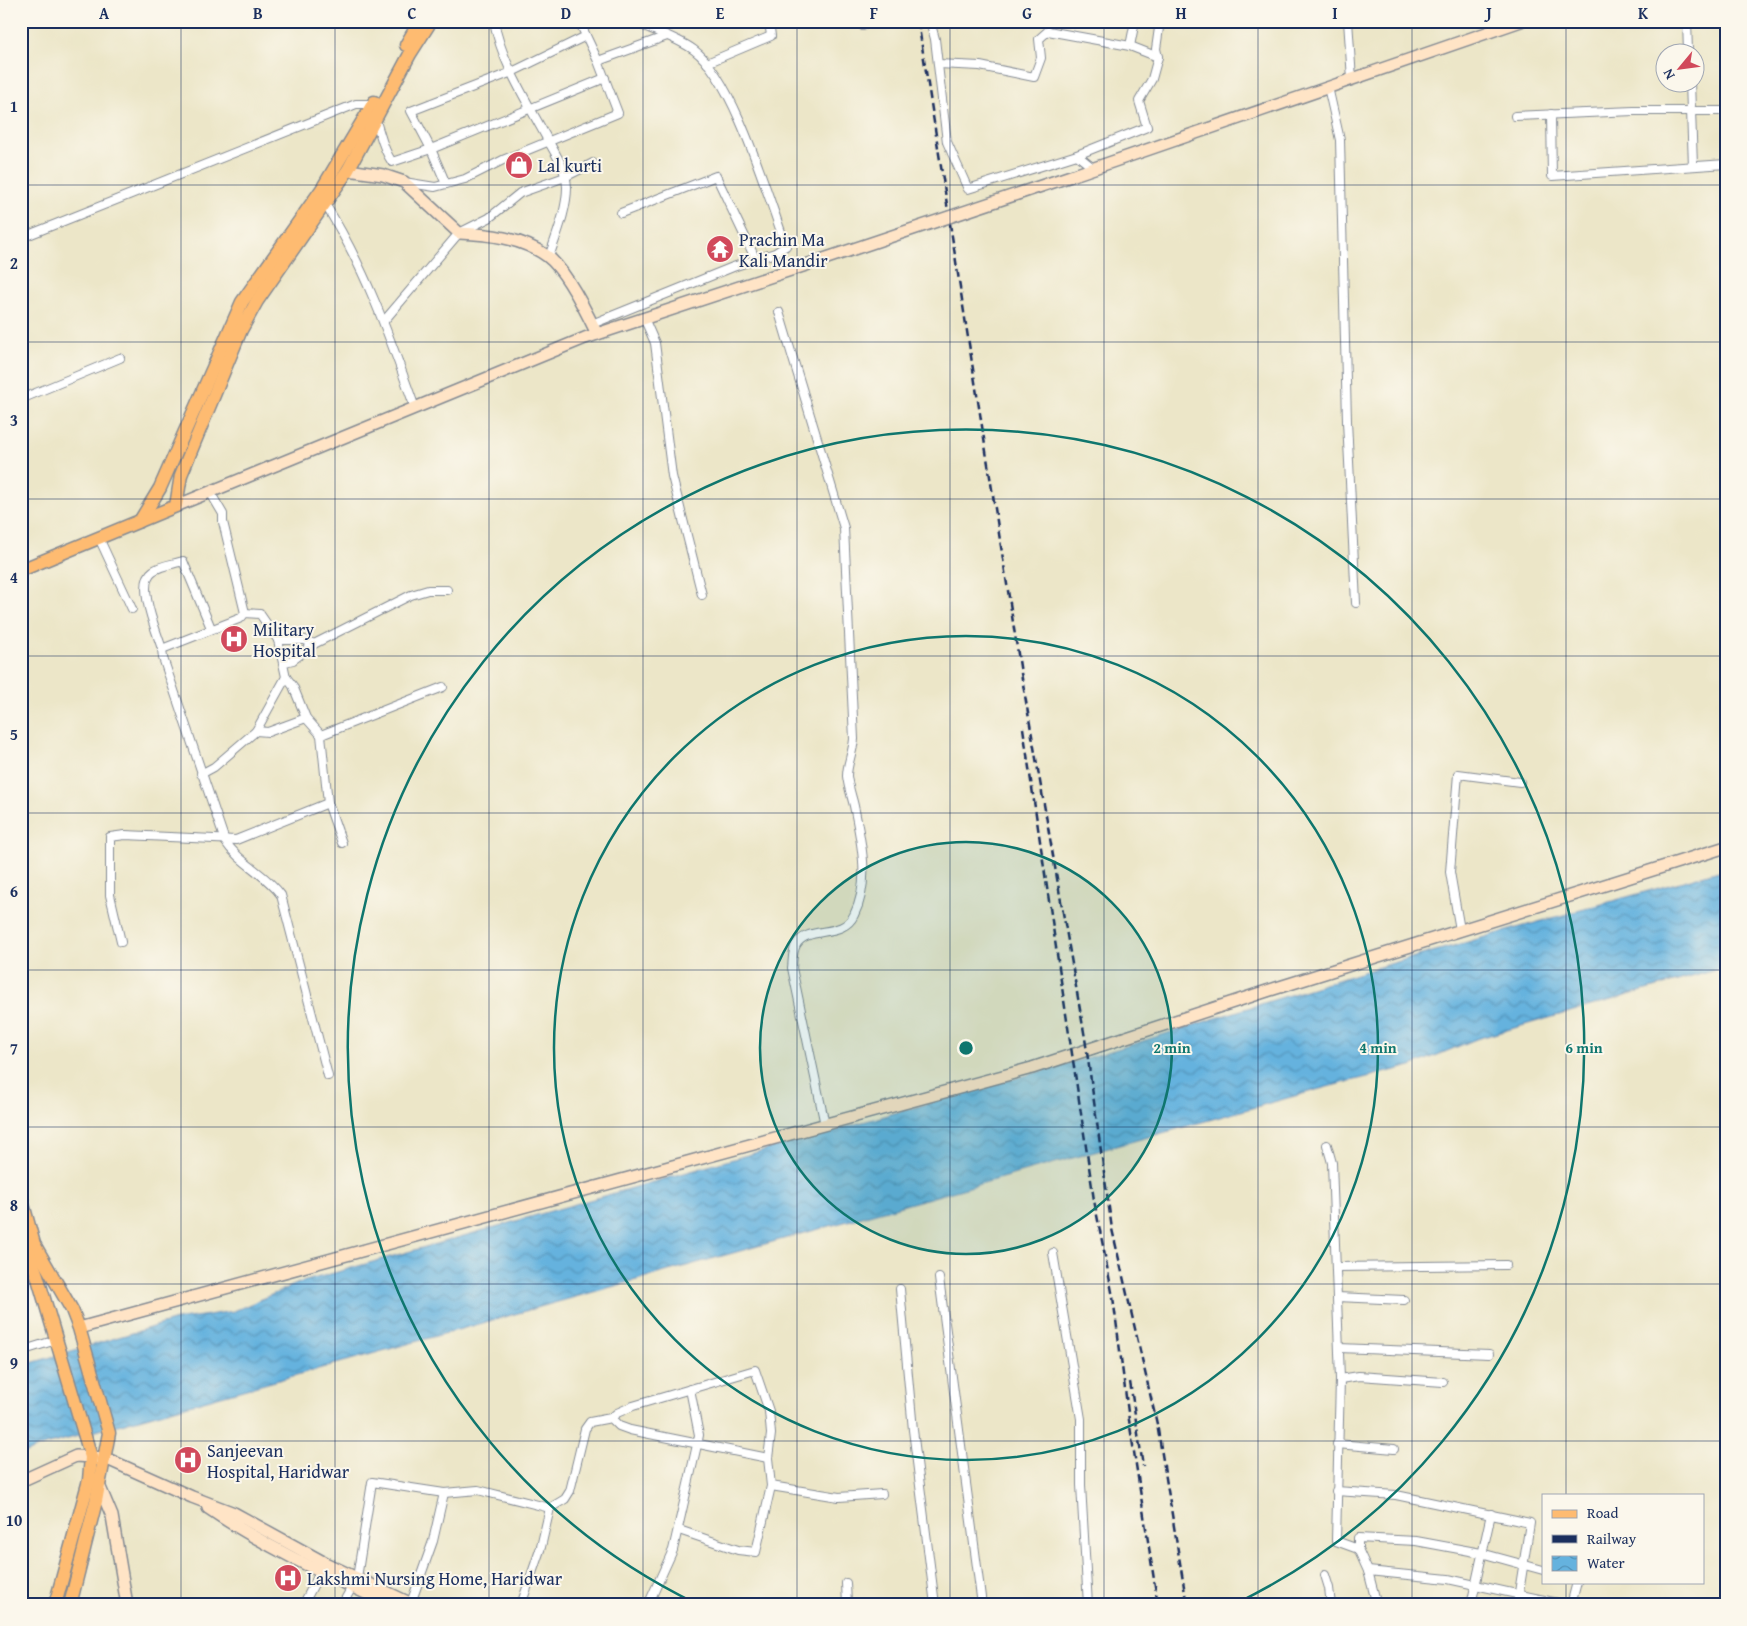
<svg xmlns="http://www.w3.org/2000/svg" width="1747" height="1626" viewBox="0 0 1747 1626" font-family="'Gentium Book Plus',serif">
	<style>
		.water { fill: url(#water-waves); stroke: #40709e }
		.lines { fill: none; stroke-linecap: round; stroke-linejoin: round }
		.street-casing { stroke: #848a93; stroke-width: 10 }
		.secondary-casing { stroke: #848a93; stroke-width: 14 }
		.primary-casing { stroke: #848a93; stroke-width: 15 }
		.street { stroke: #fff; stroke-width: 8 }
		.secondary { stroke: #ffe4c6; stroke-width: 11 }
		.primary { stroke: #febb71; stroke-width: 12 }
		.rail { stroke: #1b2f5e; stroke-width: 2.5; stroke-dasharray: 8 4; stroke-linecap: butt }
		.secondary-bridge-casing { stroke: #848a93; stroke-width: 14; stroke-linecap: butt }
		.secondary-bridge { stroke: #ffe4c6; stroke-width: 11 }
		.grid { fill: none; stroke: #1b2f5e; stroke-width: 1; stroke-opacity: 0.55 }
		.ring { fill: none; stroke: #0f766e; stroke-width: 2.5 }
		.labels { text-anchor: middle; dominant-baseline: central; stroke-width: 4; stroke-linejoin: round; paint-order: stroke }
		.poi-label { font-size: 18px; fill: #1b2f5e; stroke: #fbf7ec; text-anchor: start }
		.centre { fill: #0f766e; stroke: #fbf7ec; stroke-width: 2.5 }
		.ring-label { font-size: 15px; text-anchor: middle; font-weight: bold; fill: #0f766e; stroke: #fbf7ec; stroke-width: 4; stroke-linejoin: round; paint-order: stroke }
		.neatline { fill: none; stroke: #1b2f5e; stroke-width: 2 }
		.grid-label { font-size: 16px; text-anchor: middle; font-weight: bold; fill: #1b2f5e }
	</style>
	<defs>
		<pattern id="water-waves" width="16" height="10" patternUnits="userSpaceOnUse" patternTransform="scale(1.25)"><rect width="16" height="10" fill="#65b2de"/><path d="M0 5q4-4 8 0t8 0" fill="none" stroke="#5291b7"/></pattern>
	</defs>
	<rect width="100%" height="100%" fill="#fbf7ec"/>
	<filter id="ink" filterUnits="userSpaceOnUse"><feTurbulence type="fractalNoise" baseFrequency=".02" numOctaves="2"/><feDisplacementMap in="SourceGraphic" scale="10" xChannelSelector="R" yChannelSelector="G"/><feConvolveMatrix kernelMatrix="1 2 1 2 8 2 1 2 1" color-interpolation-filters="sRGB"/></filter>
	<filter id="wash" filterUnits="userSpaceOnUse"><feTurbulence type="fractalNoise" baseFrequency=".0096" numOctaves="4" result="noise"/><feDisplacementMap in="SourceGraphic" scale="20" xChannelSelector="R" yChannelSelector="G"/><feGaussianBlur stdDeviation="1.12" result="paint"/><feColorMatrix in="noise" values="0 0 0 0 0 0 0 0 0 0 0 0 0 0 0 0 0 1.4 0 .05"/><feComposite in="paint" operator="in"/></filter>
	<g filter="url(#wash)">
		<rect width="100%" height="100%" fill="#ece6c8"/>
		<polygon class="water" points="1726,869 1726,967 1476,1039 1411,1066 1327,1087 96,1431 42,1446 21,1455 21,1366 176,1320 234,1311 299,1283 1101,1054 1379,967"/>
	</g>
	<g filter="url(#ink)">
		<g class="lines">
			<g class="street-casing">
				<g id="street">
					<path d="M 494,21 C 501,61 526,100 545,135 C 554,152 566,168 567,187 C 567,210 556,236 549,257"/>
					<polyline points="579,21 598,61 667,36"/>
					<polyline points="862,21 863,26"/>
					<polyline points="930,21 935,39 947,142 968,189 1077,155 1093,168"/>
					<polyline points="1348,21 1352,79"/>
					<polyline points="1687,21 1688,52"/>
					<polyline points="1130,46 1135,21"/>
					<polyline points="707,63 771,36 769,21"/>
					<polyline points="938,64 980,66 1034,77 1041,58 1039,39 1048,31 1130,46 1158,57 1156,49 1160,21"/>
					<polyline points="1690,82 1693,166"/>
					<polyline points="1328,87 1340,140 1347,421 1356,603"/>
					<polyline points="1551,114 1552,176 1726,164"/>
					<polyline points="1515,116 1634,111 1726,111"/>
					<polyline points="1077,155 1147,127 1139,101 1152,79 1158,57"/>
					<polyline points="404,182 435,187 465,179 503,160 618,113 598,61"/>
					<polyline points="446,184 431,149 605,78"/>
					<path d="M 325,204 C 365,267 390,338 415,408"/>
					<polyline points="621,213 716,176 756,260"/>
					<path d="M 21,238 L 356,104 L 368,104 C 380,122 379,144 392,162 L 431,149 L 411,111 L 512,72 L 586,36"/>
					<path d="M 779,312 L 844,528 L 854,739 C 853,752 847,764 847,776 C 848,786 852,797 854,806 C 861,841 871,881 854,915 C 843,939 807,925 796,945 C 792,952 793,961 792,968 L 825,1125"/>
					<polyline points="644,318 655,343 672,476 702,595"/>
					<polyline points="384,321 459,233 489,218 520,193 565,177 593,163"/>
					<path d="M 592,324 L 733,267 L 775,253 L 786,246 C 768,197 734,79 694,50 C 676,37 652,30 632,21"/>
					<polyline points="21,399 120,358"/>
					<polyline points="210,492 223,514 223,522 245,613"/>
					<polyline points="99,538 132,609"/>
					<path d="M 211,628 L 183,561 C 174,564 161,565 153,571 C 135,583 157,632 162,649 L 163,658 L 225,841 C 239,863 266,874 281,895 L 328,1076"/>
					<polyline points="278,640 305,640 314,644"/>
					<polyline points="162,649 241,618 245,613 260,614 278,640 286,677 256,731 214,767 201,774"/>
					<polyline points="285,662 293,660 314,644 411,595 428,590 447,590"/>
					<polyline points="286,677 293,686 306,718 321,735 328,803 342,843"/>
					<polyline points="256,731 268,732 306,718"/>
					<polyline points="321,735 443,687"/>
					<polyline points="1460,930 1450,872 1458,774 1520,782"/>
					<polyline points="121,942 110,895 110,837 125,835 236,840 328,803"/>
					<polyline points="1327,1145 1332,1163 1340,1379 1336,1541 1358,1549 1368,1571 1377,1605"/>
					<polyline points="1053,1253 1081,1419 1081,1485 1088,1605"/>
					<polyline points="1336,1267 1506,1265"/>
					<polyline points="939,1278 982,1605"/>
					<polyline points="900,1289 913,1430 935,1605"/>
					<polyline points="1337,1297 1404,1300"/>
					<polyline points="1339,1348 1489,1354"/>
					<polyline points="21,1351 56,1340"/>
					<polyline points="1340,1379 1359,1376 1443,1382"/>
					<polyline points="611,1418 619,1426 630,1430 768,1458"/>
					<polyline points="1337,1444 1394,1449"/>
					<polyline points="771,1486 839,1497 882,1494"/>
					<polyline points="1336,1491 1396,1495 1530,1523 1517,1605"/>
					<polyline points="1358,1549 1358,1538 1416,1541 1481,1553 1543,1570"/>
					<polyline points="1368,1571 1448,1579 1558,1603"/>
					<polyline points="1325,1575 1329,1588 1331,1605"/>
					<polyline points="846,1583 847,1605"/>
					<polyline points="411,1603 433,1541 444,1493"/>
					<polyline points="303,1605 322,1569"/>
					<polyline points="342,1605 357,1578 372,1482 444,1493 478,1490 550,1508 565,1499 570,1491 585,1429 590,1422 611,1418 617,1413 633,1406 755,1370 769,1411 771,1434 768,1458 771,1486 756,1552 738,1550 679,1530"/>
					<polyline points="521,1605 541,1547 550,1508"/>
					<polyline points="648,1605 673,1550 697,1445 699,1435 690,1389"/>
					<polyline points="1471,1605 1491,1514"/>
					<polyline points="1571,1605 1577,1582"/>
				</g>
			</g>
			<g class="secondary-casing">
				<g id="secondary">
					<path d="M 348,170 L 383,175 L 404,182 L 459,233 C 489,234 522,238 547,256 C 566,270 587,313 597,334"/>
					<polyline points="1074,175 1521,21"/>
					<polyline points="176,506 585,338 818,261"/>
					<polyline points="79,1328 1032,1068 1267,991 1726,847"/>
					<polyline points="21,1481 76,1456 105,1458 192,1497 234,1513 325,1563 414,1605"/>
					<polyline points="99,1485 112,1516 127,1605"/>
					<path d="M 208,1508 C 265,1547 329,1576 391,1605"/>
				</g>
			</g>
			<g class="primary-casing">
				<g id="primary">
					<polyline points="406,45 420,21"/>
					<polyline points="140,521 160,488 242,302 322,189 374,102"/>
					<polyline points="21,570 176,506 181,475 241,330 257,301 348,170 410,54 431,21"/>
					<polyline points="21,1197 34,1244 72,1310 79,1328 109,1433 96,1501 70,1605"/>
					<polyline points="21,1231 37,1275 91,1457 89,1480 55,1605"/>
				</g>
			</g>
			<use href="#street" class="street"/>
			<use href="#secondary" class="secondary"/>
			<use href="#primary" class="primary"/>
			<g class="rail">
				<polyline points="918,21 1021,673 1085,1038 1112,1229 1157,1424 1187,1605"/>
				<polyline points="1023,728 1094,1200 1113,1297 1129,1420 1158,1605"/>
				<polyline points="1130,1382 1143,1466"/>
			</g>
			<g class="secondary-bridge-casing">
				<polyline id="secondary-bridge" points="818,261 1074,175"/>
			</g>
			<use href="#secondary-bridge" class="secondary-bridge"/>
		</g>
	</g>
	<path class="grid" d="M 181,21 L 181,1605M 335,21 L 335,1605M 489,21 L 489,1605M 643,21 L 643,1605M 797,21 L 797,1605M 950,21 L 950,1605M 1104,21 L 1104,1605M 1258,21 L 1258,1605M 1412,21 L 1412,1605M 1566,21 L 1566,1495M 21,185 L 1726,185M 21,342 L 1726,342M 21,499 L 1726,499M 21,656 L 1726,656M 21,813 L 1726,813M 21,970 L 1726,970M 21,1127 L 1726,1127M 21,1284 L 1726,1284M 21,1441 L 1726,1441M 1566,1582 L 1566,1605"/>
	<circle cx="966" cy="1048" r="206" fill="#0f766e" fill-opacity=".12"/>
	<g class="ring">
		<circle cx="966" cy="1048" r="206"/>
		<circle cx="966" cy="1048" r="412"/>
		<path d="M695 1603A618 618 0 1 1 1237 1603"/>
	</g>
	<defs>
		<g id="shop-disc" transform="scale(1.4375)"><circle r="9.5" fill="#d1495b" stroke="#fbf7ec"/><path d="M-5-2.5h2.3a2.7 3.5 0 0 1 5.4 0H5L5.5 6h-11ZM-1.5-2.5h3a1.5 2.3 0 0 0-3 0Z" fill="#fff"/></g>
		<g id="temple-disc" transform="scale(1.4375)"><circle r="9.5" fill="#d1495b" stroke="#fbf7ec"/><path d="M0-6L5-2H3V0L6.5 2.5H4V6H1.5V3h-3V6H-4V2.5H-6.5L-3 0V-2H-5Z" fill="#fff"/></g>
		<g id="hospital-disc" transform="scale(1.4375)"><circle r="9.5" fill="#d1495b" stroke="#fbf7ec"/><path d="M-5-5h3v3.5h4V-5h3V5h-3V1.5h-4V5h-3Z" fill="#fff"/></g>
	</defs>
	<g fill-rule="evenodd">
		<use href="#shop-disc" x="519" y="165"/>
		<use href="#temple-disc" x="720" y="249"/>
		<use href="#hospital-disc" x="234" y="639"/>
		<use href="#hospital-disc" x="188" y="1460"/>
		<use href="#hospital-disc" x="288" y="1578"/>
	</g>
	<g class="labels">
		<g class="poi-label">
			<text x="538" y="165">Lal kurti</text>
			<text x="739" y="239">Prachin Ma<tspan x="739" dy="21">Kali Mandir</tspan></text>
			<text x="253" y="629">Military<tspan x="253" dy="21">Hospital</tspan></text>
			<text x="207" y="1450">Sanjeevan<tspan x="207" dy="21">Hospital, Haridwar</tspan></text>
			<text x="307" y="1578">Lakshmi Nursing Home, Haridwar</text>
		</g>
	</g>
	<circle cx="966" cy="1048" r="8" class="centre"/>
	<g class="ring-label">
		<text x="1172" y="1053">2 min</text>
		<text x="1378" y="1053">4 min</text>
		<text x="1584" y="1053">6 min</text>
	</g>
	<rect width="1747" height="1626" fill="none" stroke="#fbf7ec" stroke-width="55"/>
	<rect x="1542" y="1494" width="162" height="90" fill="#fbf7ec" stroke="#a1a7b3"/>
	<rect x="1552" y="1510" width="25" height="8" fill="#febb71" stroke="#a1a7b3"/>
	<text x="1587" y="1518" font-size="15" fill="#1b2f5e">Road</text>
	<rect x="1552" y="1535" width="25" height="8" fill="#1b2f5e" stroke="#a1a7b3"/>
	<text x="1587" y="1544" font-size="15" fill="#1b2f5e">Railway</text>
	<rect x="1552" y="1556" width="25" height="15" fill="url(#water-waves)" stroke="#a1a7b3"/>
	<text x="1587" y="1568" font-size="15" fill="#1b2f5e">Water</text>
	<g transform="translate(1680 68) rotate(241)"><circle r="24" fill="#fbf7ec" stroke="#a1a7b3"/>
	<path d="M0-4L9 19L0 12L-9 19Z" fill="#d1495b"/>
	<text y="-8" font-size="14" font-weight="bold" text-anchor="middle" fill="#1b2f5e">N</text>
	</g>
	<rect x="28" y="28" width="1692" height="1570" class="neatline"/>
	<g class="grid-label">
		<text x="104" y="19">A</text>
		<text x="258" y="19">B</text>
		<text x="412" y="19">C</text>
		<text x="566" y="19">D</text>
		<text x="720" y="19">E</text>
		<text x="874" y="19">F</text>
		<text x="1027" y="19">G</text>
		<text x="1181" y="19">H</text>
		<text x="1335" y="19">I</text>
		<text x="1489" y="19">J</text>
		<text x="1643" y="19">K</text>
		<text x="14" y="112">1</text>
		<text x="14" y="269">2</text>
		<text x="14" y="426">3</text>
		<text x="14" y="583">4</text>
		<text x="14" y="740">5</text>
		<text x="14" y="897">6</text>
		<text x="14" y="1054">7</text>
		<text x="14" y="1211">8</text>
		<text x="14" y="1369">9</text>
		<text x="14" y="1526">10</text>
	</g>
</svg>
